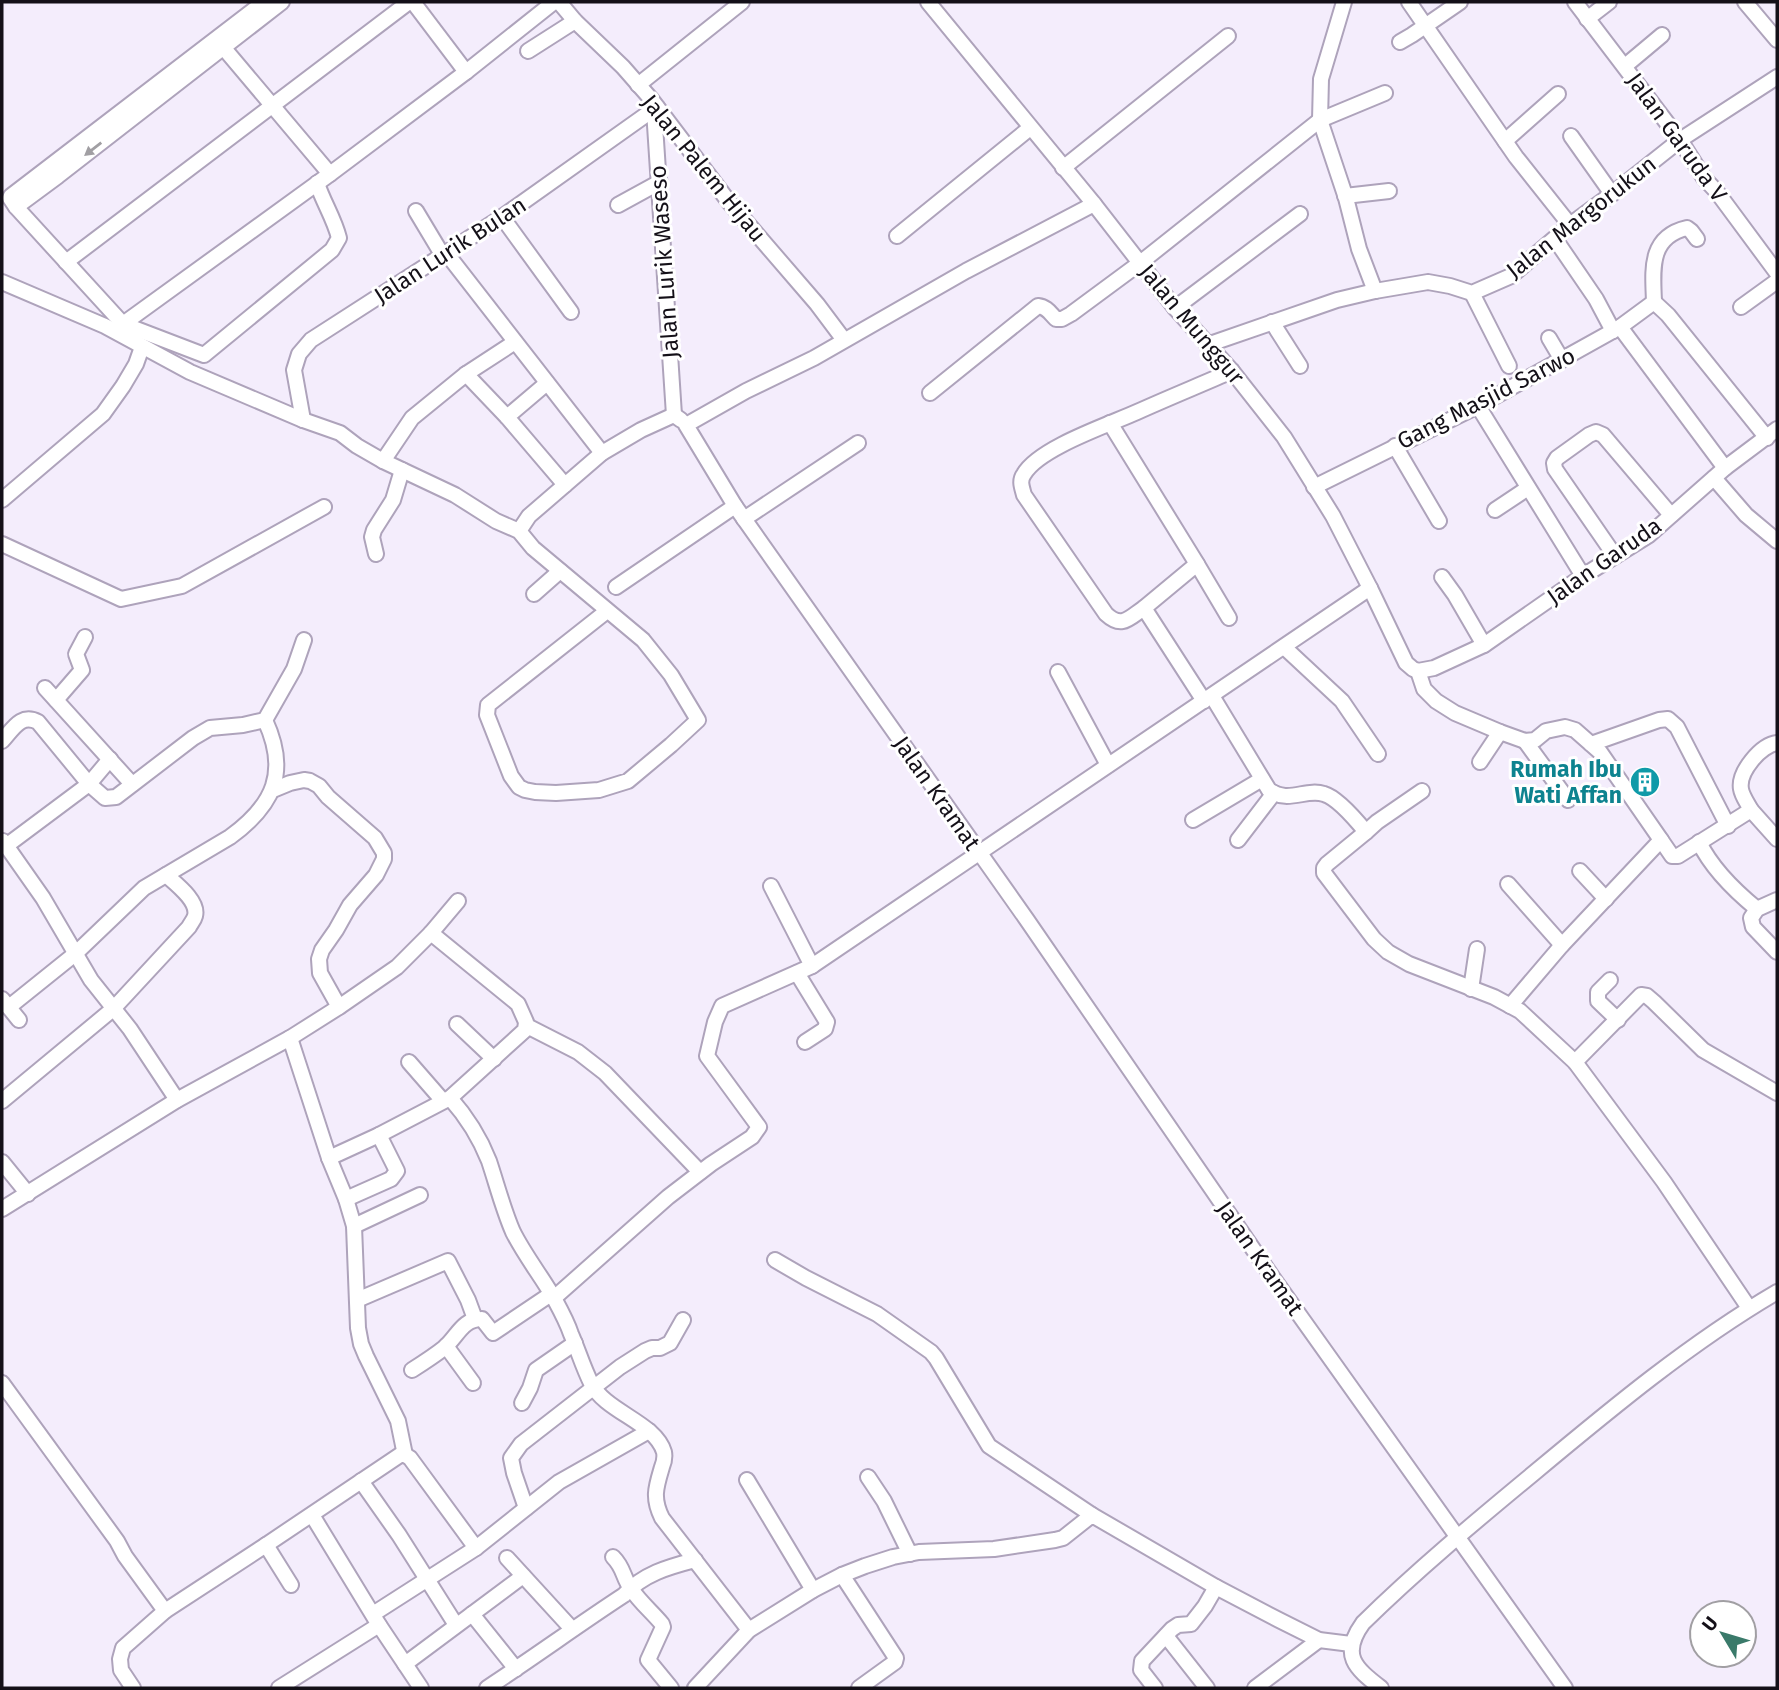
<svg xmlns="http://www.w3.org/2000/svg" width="1779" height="1690" viewBox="0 0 1779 1690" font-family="'Fira Sans',sans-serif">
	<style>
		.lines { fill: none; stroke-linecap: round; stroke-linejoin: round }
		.minor-casing { stroke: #aea3bb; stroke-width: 18 }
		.minor { stroke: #fff; stroke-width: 14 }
		.oneway { fill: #a19fa3 }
		.labels { text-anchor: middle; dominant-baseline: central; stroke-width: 6; stroke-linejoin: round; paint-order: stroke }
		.street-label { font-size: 23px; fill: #141018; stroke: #fff }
		.culture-label { font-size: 23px; font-weight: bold; fill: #0d838f; stroke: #fff; text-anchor: end }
	</style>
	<rect width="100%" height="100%" fill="#f4edfc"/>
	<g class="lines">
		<g class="minor-casing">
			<g id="minor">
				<polyline points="264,2 11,196 10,198 16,207 123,324 330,174 466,72 554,2"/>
				<polyline points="413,2 466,72"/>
				<polyline points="559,2 575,21 623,67 651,99 729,202 817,304 844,340"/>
				<polyline points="928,2 1094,204 1175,308 1232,371 1284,437 1333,516 1370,588 1406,663 1413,669 1418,671"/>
				<polyline points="1344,2 1321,79 1320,120 1346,198 1359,249 1375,291"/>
				<polyline points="1409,2 1516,157 1570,225"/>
				<polyline points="1575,2 1680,140 1704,178 1717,192 1777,273"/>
				<polyline points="1745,2 1777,40"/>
				<polyline points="1587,19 1609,2"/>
				<polyline points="217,40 330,174"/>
				<polyline points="1400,42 1412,35 1460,2"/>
				<polyline points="528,51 575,21"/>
				<polyline points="1625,66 1662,35"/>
				<polyline points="638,85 742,2"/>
				<polyline points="654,110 674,415"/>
				<polyline points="1571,136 1612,194"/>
				<polyline points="1505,141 1558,94"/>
				<polyline points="1063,168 1228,36"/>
				<polyline points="1345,196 1389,191"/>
				<polyline points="1094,204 966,271 814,358 746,391 686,425 735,506 1027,920 1273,1278 1565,1688"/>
				<polyline points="618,205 660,182"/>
				<polyline points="16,207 58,176 282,2"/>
				<polyline points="416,211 443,256"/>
				<polyline points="502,217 571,312"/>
				<polyline points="897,236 1030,128"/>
				<polyline points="1555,239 1596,299 1613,331"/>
				<polyline points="447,254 602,453"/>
				<polyline points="66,262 409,2"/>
				<polyline points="2,282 105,326 190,372 303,420 340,433 357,446 383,461 455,495 496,521 519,531 533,548 643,640 671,675 698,720 671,745 628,781 599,790 556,793 535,792 525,790 519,787 511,776 487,715 488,705 607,611"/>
				<polyline points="1472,293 1509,366"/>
				<polyline points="1654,302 1668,315 1767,438"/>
				<path d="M 1654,302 C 1653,271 1648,237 1687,228 L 1691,231 L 1697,239"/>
				<polyline points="1741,307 1777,281"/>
				<polyline points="1175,308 1300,214"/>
				<polyline points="1272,322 1300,366"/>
				<path d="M 123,324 L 204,355 L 332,250 L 339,238 C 334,218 323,202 317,183"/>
				<polyline points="1620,327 1725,468"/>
				<polyline points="1549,338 1562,360"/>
				<polyline points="1207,345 1337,300 1375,291 1428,282 1450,286 1472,293 1511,276 1570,225 1612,194 1680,140 1777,77"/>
				<polyline points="466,374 507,417"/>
				<polyline points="547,383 507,417 565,485"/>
				<path d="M 930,393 L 1038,306 C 1047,307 1050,313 1056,319 L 1062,319 L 1071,314 L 1140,263 L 1320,120 L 1385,93"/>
				<polyline points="1478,406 1583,576"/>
				<polyline points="303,420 294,370 299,354 311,340 502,217 657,107"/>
				<polyline points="1110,423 1197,564 1144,608"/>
				<polyline points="1395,446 1439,521"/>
				<polyline points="383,461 412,418 466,374 515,342"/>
				<polyline points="1714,478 1746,515 1777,541"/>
				<polyline points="1314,487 1478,406 1620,327 1654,302"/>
				<polyline points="2,500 103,414 123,386 136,364 142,347"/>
				<polyline points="1495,510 1528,488"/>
				<polyline points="744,519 858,443"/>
				<polyline points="519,531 529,516 602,453 641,430 674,415 681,420"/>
				<polyline points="2,544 121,599 182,586 324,507"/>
				<polyline points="376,554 372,537 374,530 393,500 402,470"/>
				<polyline points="1615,556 1555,469 1554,463 1557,458 1589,435 1596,432 1603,435 1671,515"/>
				<polyline points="1197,564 1229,618"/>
				<polyline points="1442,577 1455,595 1484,645"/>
				<polyline points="616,587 735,506"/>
				<polyline points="534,594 560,571"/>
				<polyline points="1284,647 1342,701 1378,754"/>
				<polyline points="1418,671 1424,689 1436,701 1455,713 1500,732 1525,741 1535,740 1546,731 1565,727 1575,730 1600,752 1661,840 1562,945 1510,1006"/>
				<polyline points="1418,671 1434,668 1484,645 1583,576 1649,535 1725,468 1777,429"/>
				<polyline points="1058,672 1108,765"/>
				<polyline points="45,688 132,784"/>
				<path d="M 1212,696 L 1269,790 C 1288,804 1306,788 1324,794 C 1338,798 1357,821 1366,832 L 1377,822 L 1422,791"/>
				<polyline points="56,700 82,670 76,654 85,637"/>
				<path d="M 1204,701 L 1144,608 C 1129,618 1122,629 1106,614 L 1024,495 C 1022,487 1019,481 1024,474 C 1039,448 1108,425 1137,412 C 1168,398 1200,385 1232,371"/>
				<path d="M 2,741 C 13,729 21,713 38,722 L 89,784 L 110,759"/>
				<polyline points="1525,741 1568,800"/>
				<polyline points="1591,744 1659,720 1668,719 1677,727 1728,826"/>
				<polyline points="1480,762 1500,732"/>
				<polyline points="273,790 290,783 304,780 310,781 319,786 328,797 375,838 384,853 384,859 376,875 350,905 336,930 322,950 319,959 320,973 339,1007"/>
				<path d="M 1751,810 C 1748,804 1742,796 1741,789 C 1738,772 1761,745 1777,743"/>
				<polyline points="1193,820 1262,779"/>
				<polyline points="1366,832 1327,864 1324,868 1324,873 1374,939 1388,952 1409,964 1494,997 1520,1011 1575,1062 1664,1182 1749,1308"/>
				<polyline points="1238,840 1274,793"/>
				<polyline points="1661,840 1672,856 1678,856 1751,810 1777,839"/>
				<polyline points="3,841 43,898 91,980 130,1029 177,1100"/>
				<path d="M 1699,842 C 1712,869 1735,891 1757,909"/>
				<polyline points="6,846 89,784 105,798 116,797 193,738 210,728 243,725 265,720 294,669 304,640"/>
				<polyline points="1580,871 1606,899"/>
				<polyline points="1508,884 1562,945"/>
				<polyline points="771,886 812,966"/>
				<polyline points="1777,900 1757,909 1751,918 1753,927 1777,952"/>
				<polyline points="797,973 827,1022 825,1029 805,1042"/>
				<polyline points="1610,980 1598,992 1598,1001 1618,1020"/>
				<polyline points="1471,989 1477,949"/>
				<polyline points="2,999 19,1020"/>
				<path d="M 9,1007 L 75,954 L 144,888 L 230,837 C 274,805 289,772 265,720"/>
				<polyline points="457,1024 494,1059"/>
				<polyline points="527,1026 578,1052 605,1073 700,1172"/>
				<polyline points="290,1038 329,1158 346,1199 354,1226 358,1328 361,1344 366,1356 398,1421 405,1455"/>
				<polyline points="409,1062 443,1101"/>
				<polyline points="1575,1062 1641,995 1647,996 1654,1002 1703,1050 1777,1093"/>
				<path d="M 450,1098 C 466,1116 480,1138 489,1161 C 497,1185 503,1209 513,1232 C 525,1256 542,1277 555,1300 C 561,1311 567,1322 571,1334 C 578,1350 583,1367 591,1383 C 605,1412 655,1422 664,1452 C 665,1457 664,1462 662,1467 C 656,1487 652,1498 662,1518 L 749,1630"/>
				<path d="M 2,1101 L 113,1009 L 189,927 C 191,923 194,920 195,916 C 199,901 176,884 166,875"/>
				<polyline points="329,1158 379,1135 450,1098 525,1030 526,1022 518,1004 431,933"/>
				<polyline points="2,1162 28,1194"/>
				<polyline points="346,1199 391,1179 397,1171 379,1135"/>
				<polyline points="2,1209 177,1100 290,1038 339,1007 397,967 431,933 458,901"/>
				<polyline points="354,1226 420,1195"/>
				<polyline points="775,1260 806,1278 877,1314 931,1352 936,1358 989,1446 1092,1515"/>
				<polyline points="554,1298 668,1197 711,1164 752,1137 759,1127 707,1056 715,1022 722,1006 812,966 1370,588"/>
				<polyline points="357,1300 448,1261 468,1300 475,1319"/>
				<polyline points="446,1346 473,1383"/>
				<path d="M 412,1370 C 423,1363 434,1356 444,1348 C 458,1336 462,1319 482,1319 L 493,1333 L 551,1294"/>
				<polyline points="2,1383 117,1541 125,1556 165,1611 123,1648 120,1659 121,1670 133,1688"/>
				<polyline points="522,1403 530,1388 536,1370 575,1343"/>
				<polyline points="868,1477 884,1501 910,1554"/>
				<polyline points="747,1480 813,1590"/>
				<polyline points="361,1481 399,1535 456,1625"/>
				<polyline points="526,1508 514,1473 511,1458 521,1444 620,1367 645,1351 652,1348 660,1348 670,1343 683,1320"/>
				<polyline points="312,1515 379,1625 421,1688"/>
				<polyline points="266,1545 291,1585"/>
				<path d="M 613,1557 C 625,1569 622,1577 632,1590 C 640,1602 652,1612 662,1624 L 663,1627 L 648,1660 L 671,1688"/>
				<polyline points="507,1558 572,1629"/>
				<polyline points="842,1575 896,1658 895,1662 859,1688"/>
				<polyline points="165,1611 266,1545 400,1455 405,1455 410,1458 476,1548"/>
				<polyline points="373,1614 476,1548 559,1482 649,1431"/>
				<polyline points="472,1614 516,1669"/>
				<polyline points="1166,1636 1207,1688"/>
				<polyline points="405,1664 523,1576"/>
				<polyline points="279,1688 379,1625"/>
				<path d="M 487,1688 C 533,1658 578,1625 624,1595 C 643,1574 668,1567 695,1560"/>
				<polyline points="695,1688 749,1630 813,1590 842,1575 865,1566 893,1557 919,1552 994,1549 1055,1540 1063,1538 1092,1515 1216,1587 1279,1620 1319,1640 1351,1644"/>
				<polyline points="1155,1688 1141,1670 1142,1661 1172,1629 1178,1625 1191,1624 1205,1606 1216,1587"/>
				<polyline points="1255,1688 1319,1640"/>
				<path d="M 1381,1688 C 1355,1668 1340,1655 1363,1623 C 1417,1570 1476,1521 1534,1473 C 1612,1408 1690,1343 1777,1292"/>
			</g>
		</g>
		<use href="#minor" class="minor"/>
	</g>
	<defs><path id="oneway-solid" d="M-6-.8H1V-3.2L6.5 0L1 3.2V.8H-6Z" transform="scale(1.75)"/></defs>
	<use class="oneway" href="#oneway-solid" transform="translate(93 149) rotate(142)"/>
	<defs>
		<g id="building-disc" transform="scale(1.575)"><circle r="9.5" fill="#0f9aa8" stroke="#fff"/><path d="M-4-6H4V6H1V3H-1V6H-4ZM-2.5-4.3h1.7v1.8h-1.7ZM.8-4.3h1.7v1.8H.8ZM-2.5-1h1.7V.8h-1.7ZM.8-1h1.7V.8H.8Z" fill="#fff"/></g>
	</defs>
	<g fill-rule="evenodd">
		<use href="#building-disc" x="1645" y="782"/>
	</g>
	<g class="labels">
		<g class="street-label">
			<text transform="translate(1677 137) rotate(54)">Jalan Garuda V</text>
			<text transform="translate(704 168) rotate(51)">Jalan Palem Hijau</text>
			<text transform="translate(1581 217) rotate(-38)">Jalan Margorukun</text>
			<text transform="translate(450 250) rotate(-33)">Jalan Lurik Bulan</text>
			<text transform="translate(664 262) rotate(-94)">Jalan Lurik Waseso</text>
			<text transform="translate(1192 324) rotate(50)">Jalan Munggur</text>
			<text transform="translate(1486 398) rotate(-27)">Gang Masjid Sarwo</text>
			<text transform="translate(1604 561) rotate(-35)">Jalan Garuda</text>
			<text transform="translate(937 793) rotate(55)">Jalan Kramat</text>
			<text transform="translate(1260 1258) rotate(55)">Jalan Kramat</text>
		</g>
		<g class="culture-label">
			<text x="1622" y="769">Rumah Ibu<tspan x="1622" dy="26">Wati Affan</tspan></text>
		</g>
	</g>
	<rect width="1779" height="1690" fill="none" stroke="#141018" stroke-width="7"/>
	<g transform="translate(1723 1634) rotate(308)"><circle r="33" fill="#ffffff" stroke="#a19fa3" stroke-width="2"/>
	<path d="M0-5L12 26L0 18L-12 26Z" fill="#3a7a6a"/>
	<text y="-10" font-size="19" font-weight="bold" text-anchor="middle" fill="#141018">U</text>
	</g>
</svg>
